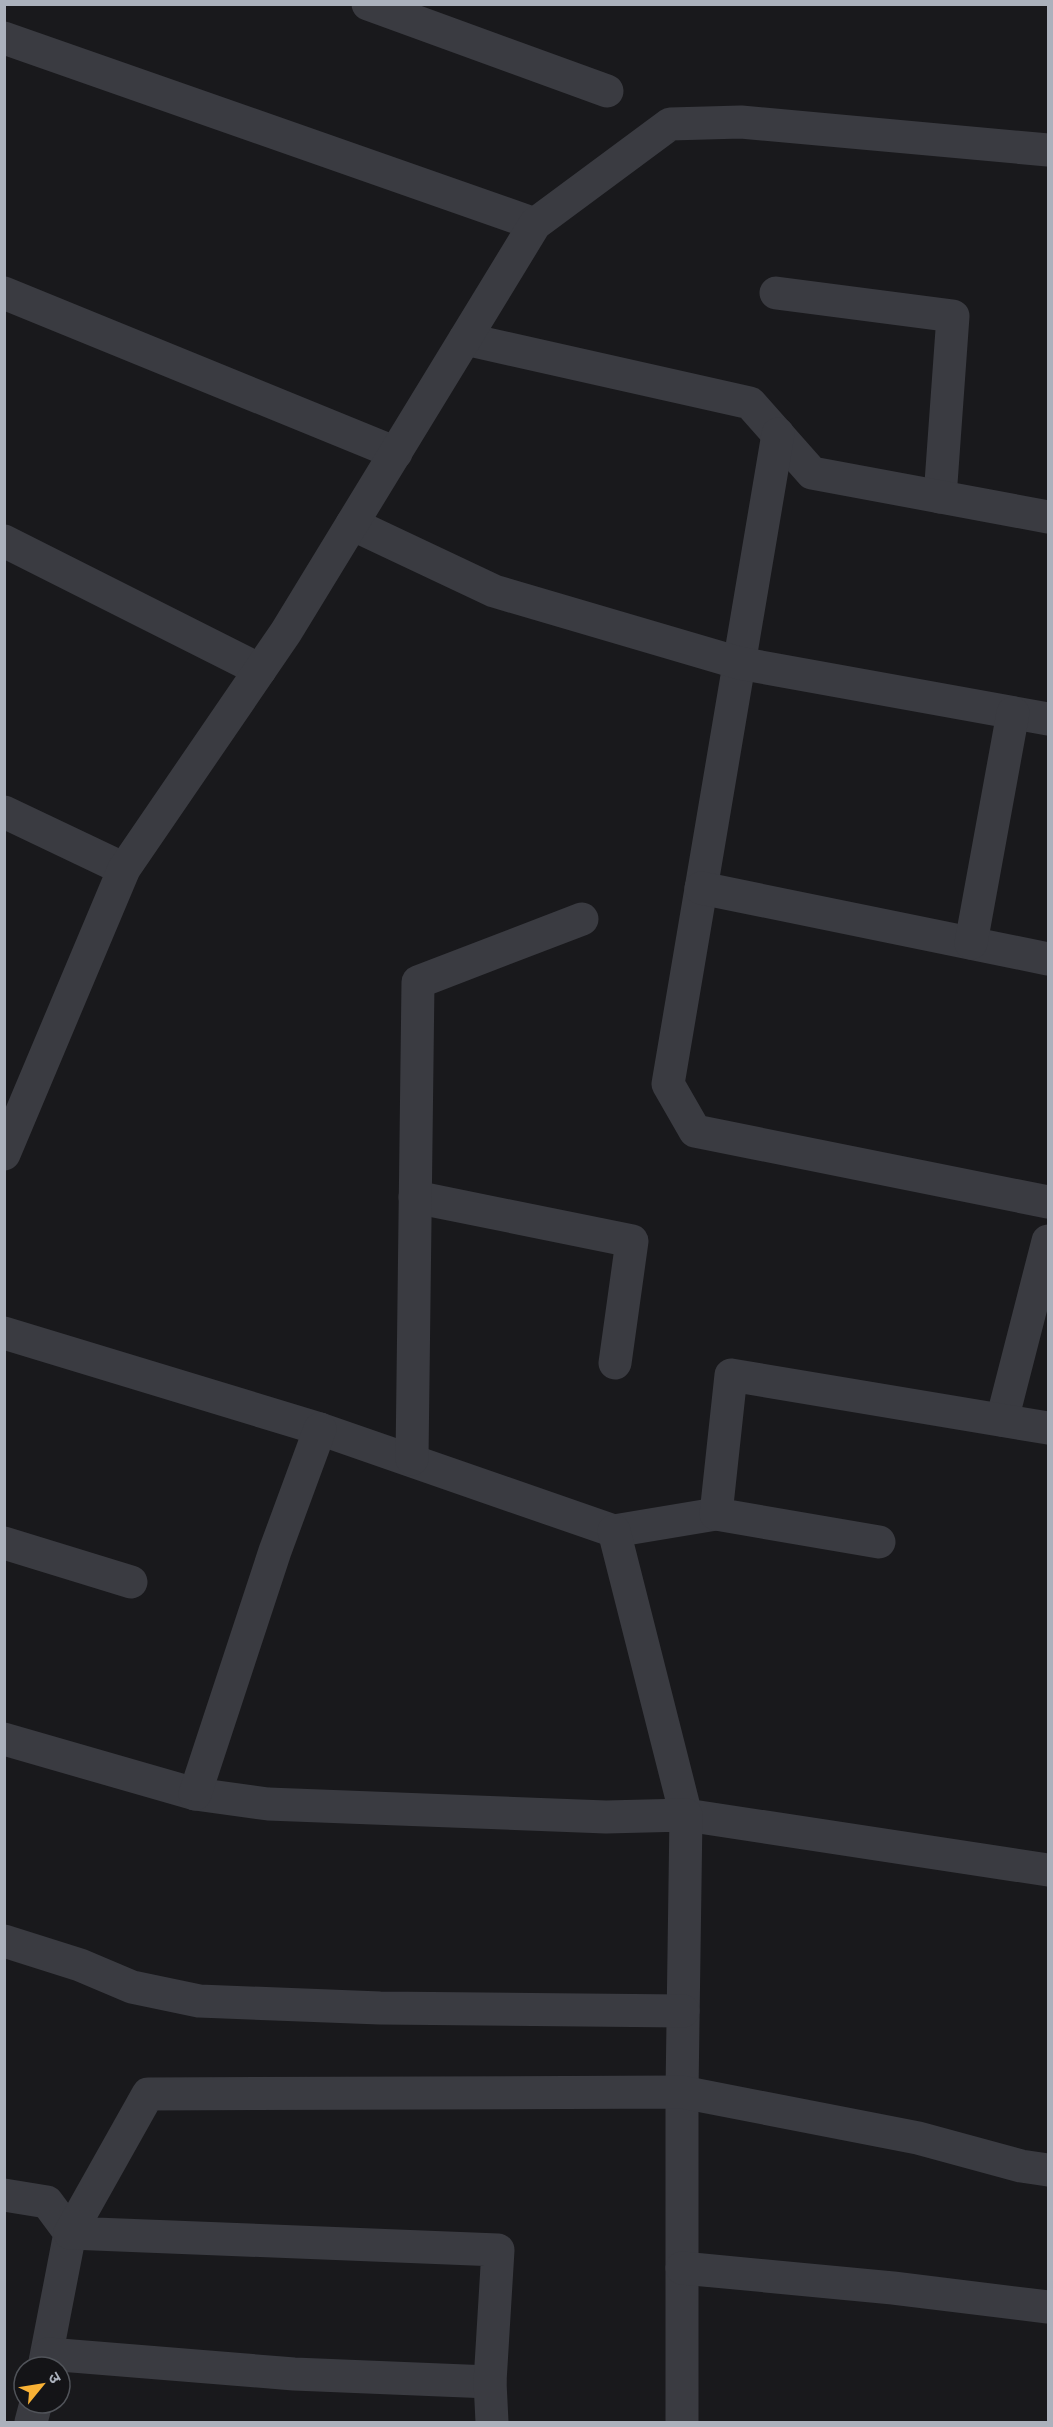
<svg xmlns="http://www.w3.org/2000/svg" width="1053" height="2427" viewBox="0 0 1053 2427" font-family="Barlow,'Noto Sans Devanagari',sans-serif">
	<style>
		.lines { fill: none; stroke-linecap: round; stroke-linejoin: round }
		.street { stroke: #3a3b41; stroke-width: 33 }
	</style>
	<rect width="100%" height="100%" fill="#19191c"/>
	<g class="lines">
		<g class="street">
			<polyline points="368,4 607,91"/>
			<polyline points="4,38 535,224"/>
			<polyline points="4,293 396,453"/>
			<polyline points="776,293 953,316 940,497"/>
			<polyline points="465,339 750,403 812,473 1048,517"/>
			<polyline points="778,434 668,1084 695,1131 1048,1202"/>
			<polyline points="352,524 494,591 739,663 1048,719"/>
			<polyline points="4,541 260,670"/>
			<polyline points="4,812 124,869"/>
			<polyline points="701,888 1048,959"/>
			<polyline points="971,943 1013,713"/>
			<polyline points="4,1154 124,869 286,632 535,224 670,124 741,122 1048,150"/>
			<polyline points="415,1197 632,1241 615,1363"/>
			<polyline points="4,1333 320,1429 614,1531 716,1514"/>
			<polyline points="1002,1420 1048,1241"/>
			<polyline points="412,1459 418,982 582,919"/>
			<polyline points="614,1531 686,1815 1048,1870"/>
			<polyline points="879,1542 716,1514 731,1375 1048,1428"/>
			<polyline points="4,1543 131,1582"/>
			<polyline points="4,1739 195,1794 268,1804 606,1817 686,1815 682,2092 682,2422"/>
			<polyline points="195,1794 275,1551 320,1429"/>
			<polyline points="4,1941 80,1965 132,1987 199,2001 380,2008 683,2011"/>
			<polyline points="4,2195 47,2202 70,2233 44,2367"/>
			<polyline points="682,2268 893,2288 1048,2307"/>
			<polyline points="48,2354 294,2374 490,2382"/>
			<polyline points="31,2422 36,2403"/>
			<polyline points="492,2422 490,2382 498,2250 70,2233 148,2094 682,2092 918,2138 1021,2166 1048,2170"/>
		</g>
	</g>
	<rect width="1053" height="2427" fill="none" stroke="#abb1bc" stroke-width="12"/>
	<g transform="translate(42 2385) rotate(60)"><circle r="28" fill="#141417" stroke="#505359" stroke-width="1.5"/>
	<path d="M0-4.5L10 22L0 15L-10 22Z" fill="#f8b135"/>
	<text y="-9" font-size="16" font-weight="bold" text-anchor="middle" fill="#abb1bc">उ</text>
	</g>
</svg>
